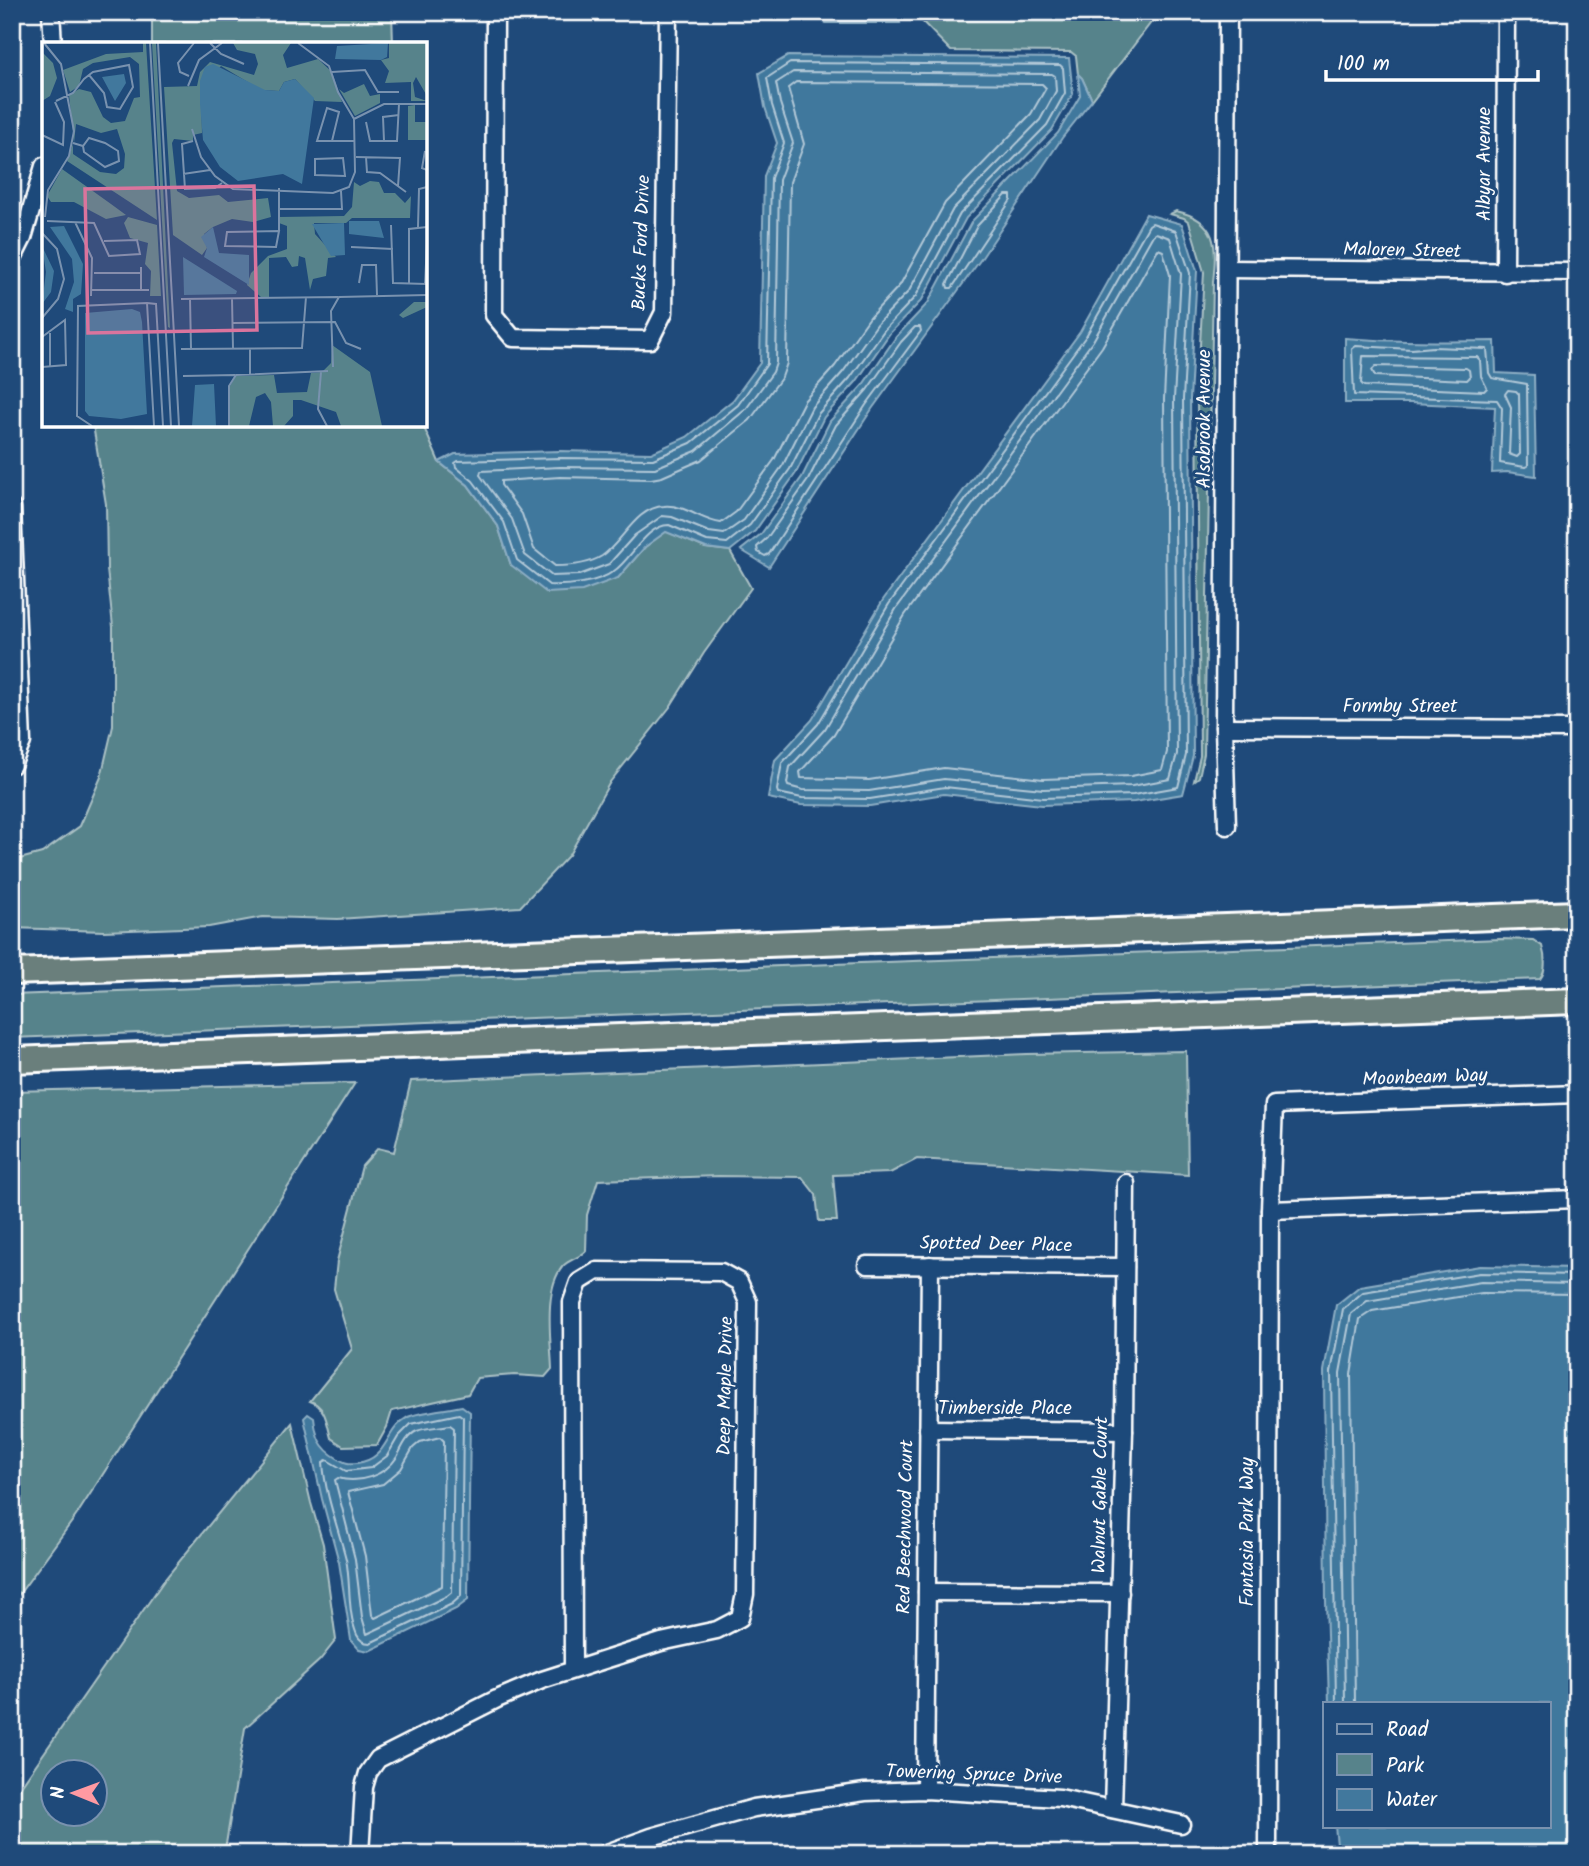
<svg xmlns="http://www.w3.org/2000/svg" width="1589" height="1866" viewBox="0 0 1589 1866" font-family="Kalam,sans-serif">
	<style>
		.green { fill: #57838b; stroke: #abc1c5; stroke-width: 2; fill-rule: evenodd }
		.water { fill: #41789d; stroke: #8daec4; stroke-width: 2 }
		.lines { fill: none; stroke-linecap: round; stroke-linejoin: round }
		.shore { stroke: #b3c9d8; stroke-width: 2 }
		.minor-casing { stroke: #fff; stroke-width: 21 }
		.highway-casing { stroke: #fff; stroke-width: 30 }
		.minor { stroke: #1f4a7a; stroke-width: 16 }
		.highway { stroke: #6b7f7c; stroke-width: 24 }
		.labels { text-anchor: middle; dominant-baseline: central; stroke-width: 6; stroke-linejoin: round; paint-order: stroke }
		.street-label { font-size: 19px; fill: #fff; stroke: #1f4a7a }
		.inset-road { fill: none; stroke: #7992af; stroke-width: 2 }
		.view { fill: #da749d; fill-opacity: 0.15; stroke: #da749d; stroke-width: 3.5 }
		.inset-edge { fill: none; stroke: #fff; stroke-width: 3.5 }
	</style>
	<rect width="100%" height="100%" fill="#1f4a7a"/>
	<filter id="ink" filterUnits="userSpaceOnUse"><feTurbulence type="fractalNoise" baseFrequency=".0143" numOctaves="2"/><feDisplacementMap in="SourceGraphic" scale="14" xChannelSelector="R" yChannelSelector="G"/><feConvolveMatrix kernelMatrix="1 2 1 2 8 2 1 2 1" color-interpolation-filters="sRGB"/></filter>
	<g filter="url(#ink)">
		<g class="green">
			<polygon points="152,12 392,12 393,44 152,44"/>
			<polygon points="913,12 1159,12 1092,100 1082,78 1078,74 1076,56 1071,52 951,51"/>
			<path d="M 1176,211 C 1218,220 1217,246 1213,282 L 1204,754 L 1199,777 L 1194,781 L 1200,756 L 1197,399 L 1204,272 L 1189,222 L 1184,218 L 1170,214 Z"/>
			<polygon points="93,425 423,425 439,462 468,485 498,526 511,565 618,578 645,547 666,531 705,548 730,551 751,588 704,653 670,707 610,782 569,855 520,907 338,919 263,917 209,927 104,931 12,928 12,861 42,853 80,826 101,777 113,726 113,627 107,569 106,504"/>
			<path d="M 1501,939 L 1533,940 L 1542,946 C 1545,956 1547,971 1540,979 L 12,1038 L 12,995 Z"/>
			<path d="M 1186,1051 L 1188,1175 L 917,1159 L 890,1173 L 833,1175 L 837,1221 L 819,1221 L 816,1195 L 802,1177 L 719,1176 L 598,1180 L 587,1215 L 586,1251 C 580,1258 570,1259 563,1266 C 543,1289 551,1340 552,1369 L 545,1377 L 514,1375 L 477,1378 L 468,1394 L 392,1411 L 387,1427 L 377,1445 L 343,1446 L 331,1438 C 327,1424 326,1406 310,1401 L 352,1349 L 334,1289 L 337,1261 L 362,1166 L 378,1148 L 394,1152 L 411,1081 L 1027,1054 Z"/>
			<polygon points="355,1083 76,1516 12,1604 12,1091"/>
			<path d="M 292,1423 L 311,1503 L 323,1544 L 336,1640 L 320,1660 L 245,1728 L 226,1844 L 219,1854 L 12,1854 L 12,1799 L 165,1579 ZM 52,1772 L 94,1772 L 94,1814 L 52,1814 Z"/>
		</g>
		<g class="water">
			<polygon points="808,12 897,12 900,23 826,23"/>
			<polygon points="788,56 1069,58 1073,94 1052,130 966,218 922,300 890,333 856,382 824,417 796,473 755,531 730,551 706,548 666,532 645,547 618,578 582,591 547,593 511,565 498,526 468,485 439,462 455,454 560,451 651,453 687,437 733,400 760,363 764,176 777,143 765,107 759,73"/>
			<polygon points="1078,74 1082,78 1092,100 1062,138 981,259 872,409 769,567 741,550 761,534 802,477 830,421 862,386 896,337 928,303 972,221 1058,133 1080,96"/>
			<polygon points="1146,214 1182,224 1197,271 1190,399 1193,756 1183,794 1134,802 1042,805 944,794 870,806 801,805 768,798 775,760 812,720 883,600 1080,332"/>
			<path d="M 1345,338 C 1395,342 1445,342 1495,341 L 1496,373 L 1534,375 L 1536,476 L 1507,472 L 1492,473 L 1495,407 L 1410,403 L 1345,403 Z"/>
			<polygon points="1480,1266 1577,1268 1577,1854 1338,1854 1335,1826 1549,1826 1549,1703 1329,1703 1326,1601 1324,1371 1336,1305 1360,1286"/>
			<path d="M 462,1406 L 470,1412 L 468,1600 L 456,1609 L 369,1651 L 359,1649 L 351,1640 L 339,1562 L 322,1499 L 304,1418 L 308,1414 L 314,1418 C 316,1437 320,1448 337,1458 C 345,1463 348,1464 357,1463 C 389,1459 384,1430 408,1417 C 418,1412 449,1409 462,1406 Z"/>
		</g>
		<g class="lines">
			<g class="shore">
				<path d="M 822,12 C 839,23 868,16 888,16 L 891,12"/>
				<path d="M 790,63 L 1060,65 L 1063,68 L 1065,93 L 1047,125 L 960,214 L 916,296 L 885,329 L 850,378 L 818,414 L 790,469 L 750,525 L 727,543 L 707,541 L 669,525 C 646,525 631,560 614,571 C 598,583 568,586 549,585 L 517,560 L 504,522 L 473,481 L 456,467 L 455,463 L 458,461 L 560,458 L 653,459 L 691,443 L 738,405 L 767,364 L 771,178 L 784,143 L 772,105 L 767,78 Z"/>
				<polygon points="793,72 1052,74 1055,76 1056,91 1040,120 953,209 909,291 878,323 843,372 812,407 783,465 744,520 724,534 709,532 672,517 662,516 635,535 609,564 579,575 552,576 525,555 512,519 480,475 481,471 560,467 655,468 696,451 746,409 773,372 776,363 779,180 793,143 780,103 776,83"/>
				<path d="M 796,82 L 1042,84 L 1046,88 L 1031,114 L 945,203 L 900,285 L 870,317 L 835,366 L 804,401 L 774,460 L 736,512 L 721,523 C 702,521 684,504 664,506 C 636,507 622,543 602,556 C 589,564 570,566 555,566 L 534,549 L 522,514 L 501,485 L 501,481 L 560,477 L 651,479 L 662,477 L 701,460 L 750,420 L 782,377 L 787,363 L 790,182 L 804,144 L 788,88 Z"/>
				<polygon points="1006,195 1011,195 1011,200 952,288 948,288 947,284 977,226"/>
				<polygon points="1152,223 1176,231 1190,273 1183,399 1186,755 1178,787 1133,795 1043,798 945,787 870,799 802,798 778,793 777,790 782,763 818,724 889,604 1086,336 1149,225"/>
				<polygon points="1156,233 1170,238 1181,274 1174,399 1177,754 1170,779 1132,786 1043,789 944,779 869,791 803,790 788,786 787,783 790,767 825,729 896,609 1093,341 1153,235"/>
				<polygon points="1158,249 1163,251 1170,275 1164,399 1167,752 1162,770 1131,776 1043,779 944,768 869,780 801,778 800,772 834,735 905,615 1102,347"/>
				<polygon points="915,327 920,327 921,331 866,405 769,554 765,556 758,552 757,547 767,538 808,480 836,425 867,390 901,342"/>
				<polygon points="1356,346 1412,349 1433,347 1487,349 1489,373 1492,378 1527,384 1528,466 1525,467 1500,463 1502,408 1497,400 1354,395 1352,349"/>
				<polygon points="1363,356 1477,357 1480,360 1481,376 1487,388 1484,391 1364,386 1361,383"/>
				<polygon points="1376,366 1466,368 1469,370 1470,377 1467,380 1375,376 1372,370"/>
				<polygon points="1508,390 1516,391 1519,394 1520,454 1517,457 1509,454 1511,407 1505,394"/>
				<path d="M 459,1414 L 463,1417 L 461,1596 L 452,1604 L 370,1643 C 364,1643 360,1641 357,1635 C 347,1612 351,1583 346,1559 C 338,1527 325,1495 323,1462 L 327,1460 L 346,1471 L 371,1468 L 387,1456 L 398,1437 L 411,1424 Z"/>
				<path d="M 450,1425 L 454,1428 L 452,1592 L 447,1596 L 367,1634 L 362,1617 L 355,1559 L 335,1480 L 338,1478 C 358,1484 385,1476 397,1457 C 402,1448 406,1436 417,1431 C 427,1427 440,1427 450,1425 Z"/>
				<polygon points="440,1437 444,1441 442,1586 375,1618 372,1615 365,1556 348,1492 383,1484 401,1469 413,1448 420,1442"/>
				<polyline points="1336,1703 1331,1372 1343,1309 1363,1292 1480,1273 1577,1275"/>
				<polyline points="1345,1703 1340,1373 1351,1314 1367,1301 1481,1282 1577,1284"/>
				<polyline points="1355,1703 1351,1374 1360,1319 1372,1311 1482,1293 1577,1294"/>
			</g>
			<g class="minor-casing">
				<g id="minor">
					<polyline points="51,12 53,44"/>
					<polyline points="495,12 494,315 513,338 650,340 664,312 668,12"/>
					<polyline points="12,260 23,238 44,166"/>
					<polyline points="1227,269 1577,272"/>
					<polyline points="1505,273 1506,12"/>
					<polyline points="12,508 22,742 12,765"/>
					<polyline points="1224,727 1577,729"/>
					<polyline points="1227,826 1224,727 1228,12"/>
					<polyline points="1270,1210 1577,1199"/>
					<polyline points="867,1265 1125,1267"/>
					<polyline points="928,1429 1124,1431"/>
					<polyline points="927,1592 1120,1593"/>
					<polyline points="925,1790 930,1265"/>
					<polyline points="1113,1809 1124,1431 1126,1183"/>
					<polyline points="360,1854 364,1787 368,1773 378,1759 497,1699 542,1680 661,1642 717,1630 740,1618 745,1594 748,1302 739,1282 721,1272 597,1271 579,1282 572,1302 573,1669"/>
					<polyline points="604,1854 651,1837 754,1808 865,1792 925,1790 1060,1798 1181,1824"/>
					<polyline points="1268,1854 1270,1210 1274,1105 1577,1094"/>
				</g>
			</g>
			<g class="highway-casing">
				<g id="highway">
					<polyline points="12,972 1577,914"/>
					<polyline points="12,1060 1577,1001"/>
				</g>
			</g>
			<use href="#minor" class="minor"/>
			<use href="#highway" class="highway"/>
		</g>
	</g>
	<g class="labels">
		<g class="street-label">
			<text transform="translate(1485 164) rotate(-90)">Albyar Avenue</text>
			<text transform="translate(642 243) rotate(-88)">Bucks Ford Drive</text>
			<text transform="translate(1402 251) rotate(1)">Maloren Street</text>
			<text transform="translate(1205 419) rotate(-90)">Alsobrook Avenue</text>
			<text x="1400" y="707">Formby Street</text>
			<text transform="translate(1425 1078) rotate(-2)">Moonbeam Way</text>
			<text transform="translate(996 1245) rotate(1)">Spotted Deer Place</text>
			<text transform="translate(726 1386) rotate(-89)">Deep Maple Drive</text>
			<text x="1005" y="1409">Timberside Place</text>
			<text transform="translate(1101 1495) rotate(-89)">Walnut Gable Court</text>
			<text transform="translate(906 1527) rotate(-89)">Red Beechwood Court</text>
			<text transform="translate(1248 1532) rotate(-90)">Fantasia Park Way</text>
			<text transform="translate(974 1775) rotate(2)">Towering Spruce Drive</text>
		</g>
	</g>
	<g transform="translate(42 42)">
		<rect width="385" height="385" fill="#1f4a7a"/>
		<path d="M 101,1 L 104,1 L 115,178 L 25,119 L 31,102 L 31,112 L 58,130 L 74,132 L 82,126 L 83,112 L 75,87 L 59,91 L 34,82 L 32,101 L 27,53 L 37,47 L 49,50 L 61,75 L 69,81 L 83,79 L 92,56 L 98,55 L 97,22 L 88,15 L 51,21 L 41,27 L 37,44 L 28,50 L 21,28 L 64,12 L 101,10 ZM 110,1 L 114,1 L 128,286 L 126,285 ZM 191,1 L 249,1 L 241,13 L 245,26 L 276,17 L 290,30 L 300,60 L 273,59 L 253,37 L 242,40 L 237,49 L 219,48 L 179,24 L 159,46 L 160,91 L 151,93 L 151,99 L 132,97 L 130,101 L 135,149 L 147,156 L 177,153 L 186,160 L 226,156 L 229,175 L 211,180 L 190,177 L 171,185 L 162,192 L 165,206 L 160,213 L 131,193 L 122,45 L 155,44 L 158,30 L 168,20 L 212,33 L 216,22 L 213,12 L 195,8 ZM 347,1 L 385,1 L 385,54 L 374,35 L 371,41 L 373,55 L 385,59 L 369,59 L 369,40 L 343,41 L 347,29 L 339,18 L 347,16 ZM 0,10 L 11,21 L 15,36 L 8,54 L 0,59 ZM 322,42 L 328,54 L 338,52 L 338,61 L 313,74 L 297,47 L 302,51 ZM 373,63 L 373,80 L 385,80 L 385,98 L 366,98 L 366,64 ZM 20,127 L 69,162 L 84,173 L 64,177 L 32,160 L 9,160 L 5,154 ZM 328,139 L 337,140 L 342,151 L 353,151 L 363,161 L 369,154 L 368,176 L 310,176 L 304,181 L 272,181 L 273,192 L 294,215 L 286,216 L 284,234 L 271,237 L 268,248 L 263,216 L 257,214 L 256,224 L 250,225 L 244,215 L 227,216 L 227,255 L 219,255 L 205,243 L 209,231 L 226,214 L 245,207 L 245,184 L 237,181 L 237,175 L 302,174 L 310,165 L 312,140 L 318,144 ZM 86,175 L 115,183 L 119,254 L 108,254 L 109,229 L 103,222 L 106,201 L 88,196 L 82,181 ZM 372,260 L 385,260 L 385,265 L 361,276 L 357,273 ZM 290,303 L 328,330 L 340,384 L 299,384 L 294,370 L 259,358 L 251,358 L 251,374 L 242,384 L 231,384 L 229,360 L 223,351 L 214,355 L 207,384 L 188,384 L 188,344 L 194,334 L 232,333 L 235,351 L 265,350 L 269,331 L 280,330 L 289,321 Z" fill="#57838b"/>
		<path d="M 346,1 L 345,15 L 339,18 L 293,17 L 295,4 ZM 171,22 L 223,48 L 237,49 L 242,40 L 253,37 L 272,56 L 260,142 L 241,132 L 196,139 L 178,125 L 161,98 L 158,62 L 158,39 L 163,25 ZM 82,32 L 84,41 L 73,59 L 60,35 ZM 307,179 L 337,179 L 342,196 L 307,192 ZM 302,181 L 303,213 L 289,214 L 270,182 ZM 22,184 L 41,222 L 39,252 L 31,257 L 31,270 L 23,267 L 32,240 L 30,217 L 8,185 ZM 171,185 L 177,211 L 207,213 L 207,243 L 162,215 L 165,206 L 159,195 ZM 0,204 L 12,229 L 9,250 L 0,262 L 4,230 ZM 141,215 L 195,249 L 194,252 L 142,253 ZM 90,267 L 98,270 L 100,280 L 105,372 L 79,377 L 47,374 L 43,369 L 43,271 ZM 172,342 L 174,384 L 150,384 L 153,343 Z" fill="#41789d"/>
		<path class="inset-road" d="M 2,1 L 19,22 L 32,89 L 27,114 L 6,148 L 3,175M 108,1 L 129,384M 116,1 L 137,384M 168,1 L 179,12 L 202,22M 290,30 L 323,28 L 336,50 L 357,50M 147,34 L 138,30 L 136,21 L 152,1M 146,44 L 157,18 L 180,1M 14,59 L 31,51 L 42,37 L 47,33 L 51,30 L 87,23 L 91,45 L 78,67 L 65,65 L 62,51 L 47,33M 312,77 L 342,62 L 385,62M 324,80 L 328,99 L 355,99 L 357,62M 150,87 L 159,115 L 173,134 L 191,147 L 291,151 L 307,145 L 313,130 L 312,77 L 296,50 L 287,24 L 256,1M 0,93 L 21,103 L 22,80 L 13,60M 151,99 L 140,102 L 143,147 L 173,146 L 180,141M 290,99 L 297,70 L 285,66 L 275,99 L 313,99M 342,99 L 341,75 L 357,73M 31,101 L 41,104 L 47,96 L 63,101 L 76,109 L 77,119 L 63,125 L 42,110 L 41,104M 383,109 L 380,126 L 385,128M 314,115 L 358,116 L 356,144M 324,115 L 325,130 L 338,131 L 364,150M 301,116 L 303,134 L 273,133 L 273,117 ZM 141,132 L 168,128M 237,146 L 237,189M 237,167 L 300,167 L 299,149M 5,179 L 52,181 L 67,214 L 98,212 L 95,198 L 62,199M 33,180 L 50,216 L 49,254M 349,183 L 351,241 L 385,242M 376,185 L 377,147 L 385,145M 237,189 L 234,205 L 183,204 L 185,190 ZM 0,191 L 15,207 L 22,237 L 16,257 L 0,276M 309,205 L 351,207M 99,225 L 99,248M 52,231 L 99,231M 317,241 L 320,223 L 334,223 L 335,253M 367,242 L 367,187 L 385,185M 383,242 L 385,201M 50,248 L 107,248M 148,256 L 149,307M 190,256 L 191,307M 139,257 L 296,255M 105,261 L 112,384M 190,281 L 293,280 L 304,301 L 319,307M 0,295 L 23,278 L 24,323 L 0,325M 139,307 L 260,306 L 264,255M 208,307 L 208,333M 8,325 L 8,291M 291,325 L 289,269 L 297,255 L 385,253M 279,330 L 276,367 L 285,384M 141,334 L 193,333M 50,384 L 35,374 L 36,264 L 105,261 L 114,262 L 121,384M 187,384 L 187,344 L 194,333 L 286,329"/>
		<path class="view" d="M 212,144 L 215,288 L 46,291 L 43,147 Z"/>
		<rect width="385" height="385" class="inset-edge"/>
	</g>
	<rect width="1589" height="1866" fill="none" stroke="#1f4a7a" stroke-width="42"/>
	<rect x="21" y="21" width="1547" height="1824" fill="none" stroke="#fff" stroke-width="2.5" filter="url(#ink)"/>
	<rect x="1323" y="1702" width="228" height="126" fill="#1f4a7a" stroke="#7992af" stroke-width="2"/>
	<rect x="1337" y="1724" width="35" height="10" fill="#1f4a7a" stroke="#7992af" stroke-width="2"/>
	<text x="1386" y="1736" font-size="21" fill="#ffffff">Road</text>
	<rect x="1337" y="1754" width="35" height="21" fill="#57838b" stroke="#7992af" stroke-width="2"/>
	<text x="1386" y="1772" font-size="21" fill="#ffffff">Park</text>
	<rect x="1337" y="1789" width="35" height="21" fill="#41789d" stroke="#7992af" stroke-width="2"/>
	<text x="1386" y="1806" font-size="21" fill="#ffffff">Water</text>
	<g transform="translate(74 1793) rotate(271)"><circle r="33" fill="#1f4a7a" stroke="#7992af" stroke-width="2"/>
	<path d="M0-5L12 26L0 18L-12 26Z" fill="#ff9aa2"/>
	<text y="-10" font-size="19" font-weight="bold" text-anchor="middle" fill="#ffffff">N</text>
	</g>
	<path d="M1326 70v10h212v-10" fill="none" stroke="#ffffff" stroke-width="3.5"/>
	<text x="1337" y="70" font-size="21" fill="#ffffff" stroke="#1f4a7a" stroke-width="5" paint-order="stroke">100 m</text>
</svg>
